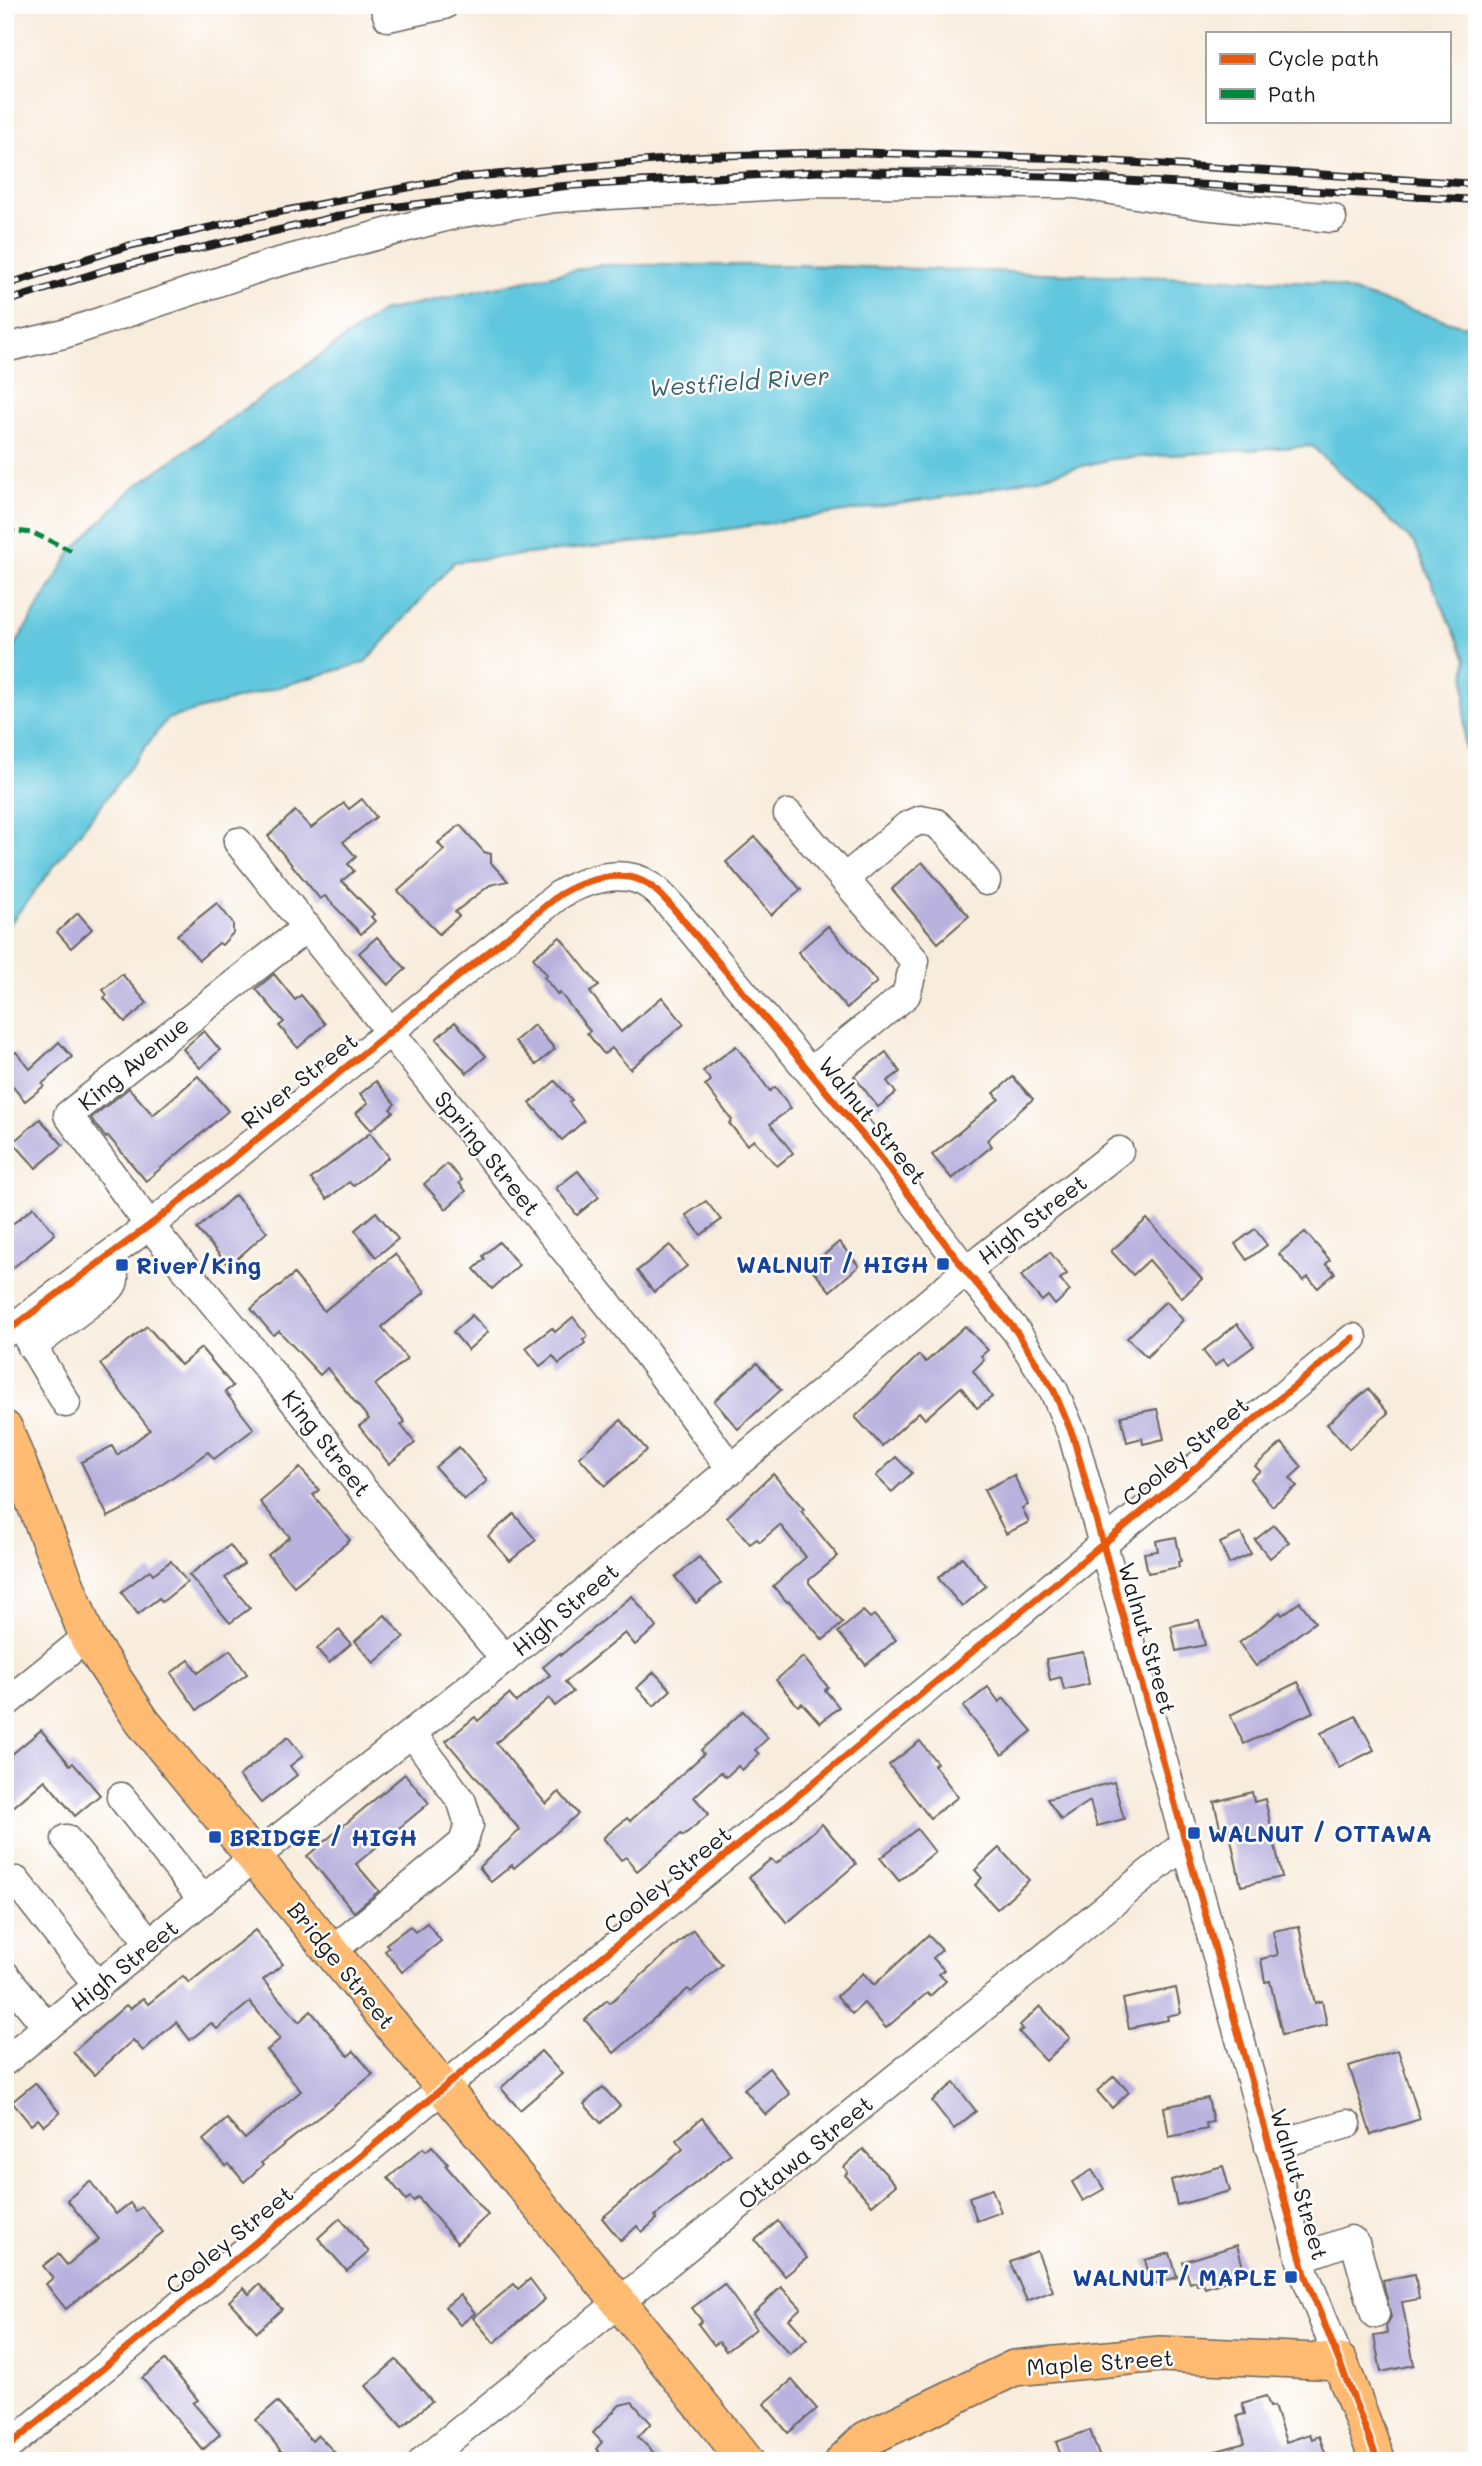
<svg xmlns="http://www.w3.org/2000/svg" width="1482" height="2466" viewBox="0 0 1482 2466" font-family="Mali,sans-serif">
	<style>
		.water { fill: #61c7de; stroke: #3e727d; stroke-width: 2 }
		.building { fill: #b9b2de }
		.lines { fill: none; stroke-linecap: round; stroke-linejoin: round }
		.minor-casing { stroke: #69655f; stroke-width: 31 }
		.major-casing { stroke: #69655f; stroke-width: 38 }
		.minor { stroke: #fff; stroke-width: 28 }
		.major { stroke: #febb71; stroke-width: 35 }
		.rail-casing { stroke: #1c1c1c; stroke-width: 8 }
		.rail { stroke: #fff; stroke-width: 5; stroke-dasharray: 16; stroke-linecap: butt }
		.quiet { stroke: #00873e; stroke-width: 5; stroke-dasharray: 10 5; stroke-linecap: butt }
		.cycleway-casing { stroke: #fff; stroke-width: 11 }
		.cycleway { stroke: #e8590c; stroke-width: 7 }
		.transit-dot { fill: #1a4fb4; stroke: #fff; stroke-width: 2.5 }
		.labels { text-anchor: middle; dominant-baseline: central; stroke-width: 5; stroke-linejoin: round; paint-order: stroke }
		.street-label { font-size: 23px; fill: #1c1c1c; stroke: #fff }
		.transit-label { font-size: 23px; font-weight: bold; fill: #164399; stroke: #fff; text-anchor: start }
		.water-label { font-size: 24px; font-style: italic; fill: #38606a; stroke: #fff }
	</style>
	<rect width="100%" height="100%" fill="#fff"/>
	<filter id="ink" filterUnits="userSpaceOnUse"><feTurbulence type="fractalNoise" baseFrequency=".0143" numOctaves="2"/><feDisplacementMap in="SourceGraphic" scale="14" xChannelSelector="R" yChannelSelector="G"/><feConvolveMatrix kernelMatrix="1 2 1 2 8 2 1 2 1" color-interpolation-filters="sRGB"/></filter>
	<filter id="wash" filterUnits="userSpaceOnUse"><feTurbulence type="fractalNoise" baseFrequency=".00686" numOctaves="4" result="noise"/><feDisplacementMap in="SourceGraphic" scale="28" xChannelSelector="R" yChannelSelector="G"/><feGaussianBlur stdDeviation="1.57" result="paint"/><feColorMatrix in="noise" values="0 0 0 0 0 0 0 0 0 0 0 0 0 0 0 0 0 1.4 0 .05"/><feComposite in="paint" operator="in"/></filter>
	<g filter="url(#wash)">
		<rect width="100%" height="100%" fill="#f8ecdc"/>
		<polygon class="water" points="598,265 800,265 1321,282 1460,325 1477,325 1477,769 1464,746 1466,659 1415,544 1312,446 1112,459 972,493 641,542 454,562 366,662 167,719 5,930 5,662 72,551 133,488 383,311"/>
		<g id="blocks">
			<g class="building">
				<polygon points="362,799 376,817 343,842 356,857 348,864 354,871 342,881 374,914 371,917 375,921 361,934 325,896 320,899 268,836 295,811 311,828 344,803 349,809"/>
				<polygon points="460,825 484,852 491,854 491,863 508,881 490,885 455,912 459,916 439,934 398,891 444,850 438,843"/>
				<polygon points="755,837 801,890 771,915 726,862"/>
				<polygon points="922,862 969,916 938,943 892,889"/>
				<polygon points="217,903 233,923 233,933 222,945 219,943 199,960 177,935"/>
				<polygon points="78,913 92,929 71,948 57,932"/>
				<polygon points="828,926 877,982 847,1008 798,952"/>
				<polygon points="377,937 406,969 388,985 359,953"/>
				<polygon points="560,937 599,986 590,992 621,1032 662,997 684,1024 630,1069 612,1048 604,1054 587,1033 590,1031 560,993 558,995 544,977 547,975 533,958"/>
				<polygon points="122,974 147,1003 125,1022 104,998 107,995 103,990"/>
				<polygon points="274,974 295,1000 301,995 325,1024 298,1048 279,1026 284,1022 256,989"/>
				<polygon points="455,1022 486,1056 467,1073 436,1039"/>
				<polygon points="534,1025 555,1049 536,1065 515,1041"/>
				<polygon points="204,1031 220,1050 200,1068 183,1049"/>
				<polygon points="59,1042 72,1057 42,1084 44,1086 25,1101 5,1078 5,1061 16,1052 30,1069"/>
				<polygon points="736,1046 770,1091 775,1087 791,1108 770,1124 793,1153 777,1166 754,1140 747,1145 729,1123 732,1120 705,1085 711,1081 703,1071"/>
				<polygon points="886,1052 900,1072 887,1081 896,1093 878,1107 854,1076"/>
				<polygon points="198,1076 228,1111 146,1181 108,1136 106,1138 91,1118 129,1088 153,1115"/>
				<polygon points="1013,1077 1033,1099 987,1140 992,1146 952,1179 932,1155 999,1099 994,1093"/>
				<polygon points="376,1081 395,1104 390,1109 393,1112 371,1130 356,1113 368,1103 360,1094"/>
				<polygon points="555,1081 572,1100 569,1102 584,1121 562,1140 530,1103"/>
				<polygon points="40,1119 63,1145 36,1168 13,1142"/>
				<polygon points="370,1133 389,1157 353,1186 349,1182 327,1199 311,1179"/>
				<polygon points="447,1164 462,1180 459,1183 466,1191 446,1209 424,1184"/>
				<polygon points="578,1171 599,1197 577,1215 556,1188"/>
				<polygon points="235,1195 267,1232 229,1266 197,1229"/>
				<polygon points="706,1201 721,1220 701,1235 686,1215"/>
				<polygon points="34,1207 55,1234 5,1274 5,1230"/>
				<polygon points="376,1212 398,1239 376,1257 355,1230"/>
				<polygon points="1147,1219 1202,1279 1182,1298 1149,1260 1133,1275 1111,1251"/>
				<polygon points="1255,1229 1267,1245 1247,1260 1235,1244"/>
				<polygon points="1305,1232 1330,1260 1326,1264 1335,1273 1318,1288 1308,1277 1303,1281 1279,1254"/>
				<polygon points="499,1242 519,1265 492,1289 474,1269 485,1259 483,1256"/>
				<polygon points="839,1242 859,1266 830,1291 810,1267"/>
				<polygon points="670,1245 687,1266 654,1292 637,1271"/>
				<polygon points="1050,1252 1067,1274 1060,1279 1070,1291 1055,1305 1048,1296 1042,1301 1021,1276"/>
				<polygon points="395,1254 425,1292 382,1327 407,1359 375,1385 405,1422 401,1425 415,1443 389,1464 359,1426 369,1419 327,1368 320,1375 279,1331 273,1335 251,1309 294,1274 324,1311"/>
				<polygon points="1166,1301 1183,1320 1147,1357 1127,1338"/>
				<polygon points="472,1315 488,1332 468,1350 453,1332"/>
				<polygon points="573,1317 588,1336 583,1340 585,1343 559,1364 553,1356 540,1366 526,1348 552,1328 555,1332"/>
				<polygon points="1237,1324 1254,1346 1228,1365 1223,1359 1215,1366 1203,1351"/>
				<polygon points="147,1326 181,1365 201,1348 233,1386 225,1392 254,1429 214,1459 208,1452 136,1503 108,1517 81,1462 112,1446 117,1455 150,1430 100,1364"/>
				<polygon points="965,1326 988,1350 981,1356 984,1360 973,1371 992,1397 977,1408 961,1387 925,1419 919,1412 882,1446 855,1417 919,1355 926,1362"/>
				<polygon points="757,1363 781,1390 738,1429 714,1401"/>
				<polygon points="1368,1389 1388,1413 1349,1449 1327,1424"/>
				<polygon points="1157,1409 1164,1439 1143,1444 1142,1438 1127,1442 1121,1416"/>
				<polygon points="621,1420 647,1450 605,1486 579,1457"/>
				<polygon points="1282,1443 1302,1467 1290,1478 1297,1486 1272,1506 1250,1479 1260,1471 1255,1466"/>
				<polygon points="459,1447 487,1481 464,1500 435,1467"/>
				<polygon points="896,1457 912,1473 892,1492 876,1476"/>
				<polygon points="300,1468 319,1490 313,1495 350,1540 294,1586 268,1555 290,1537 260,1502"/>
				<polygon points="773,1474 804,1509 801,1511 838,1556 809,1580 809,1583 843,1623 823,1640 789,1601 787,1602 773,1586 806,1557 780,1525 760,1542 757,1539 750,1544 727,1517"/>
				<polygon points="1014,1475 1028,1505 1022,1508 1029,1522 1006,1534 984,1490"/>
				<polygon points="514,1514 536,1540 510,1561 488,1536"/>
				<polygon points="1274,1525 1289,1542 1270,1558 1255,1540"/>
				<polygon points="1241,1533 1251,1554 1229,1564 1220,1543"/>
				<polygon points="1176,1537 1181,1561 1178,1562 1179,1567 1148,1573 1144,1553 1158,1551 1156,1541"/>
				<polygon points="230,1545 244,1564 225,1578 250,1608 230,1623 189,1575"/>
				<polygon points="699,1557 721,1583 696,1603 675,1577"/>
				<polygon points="962,1557 986,1586 962,1607 938,1578"/>
				<polygon points="171,1561 187,1582 162,1602 159,1598 138,1614 121,1592 150,1570 153,1574"/>
				<polygon points="632,1596 657,1627 635,1645 625,1633 565,1682 573,1692 555,1706 549,1698 496,1743 546,1804 559,1792 578,1814 514,1868 512,1865 491,1882 479,1867 520,1830 446,1741 475,1717 478,1721 509,1694 516,1702 550,1675 543,1667 560,1653 561,1655"/>
				<polygon points="1300,1602 1315,1622 1256,1666 1239,1643 1280,1612 1282,1615"/>
				<polygon points="863,1611 870,1618 874,1615 896,1640 866,1665 838,1632"/>
				<polygon points="385,1615 404,1637 374,1663 355,1641"/>
				<polygon points="1199,1620 1205,1645 1176,1651 1171,1626"/>
				<polygon points="339,1630 351,1644 329,1663 317,1649"/>
				<polygon points="230,1650 247,1674 197,1710 171,1673 189,1660 198,1673"/>
				<polygon points="1083,1652 1089,1684 1064,1690 1061,1677 1050,1680 1046,1659"/>
				<polygon points="803,1657 828,1687 825,1690 839,1707 820,1723 802,1703 798,1706 776,1680"/>
				<polygon points="654,1672 671,1690 654,1706 637,1688"/>
				<polygon points="1298,1682 1313,1712 1244,1744 1230,1715"/>
				<polygon points="988,1687 999,1702 1004,1698 1032,1731 1002,1755 963,1707"/>
				<polygon points="743,1711 768,1738 755,1750 759,1754 742,1770 738,1766 726,1777 721,1772 694,1797 709,1814 683,1836 681,1834 637,1871 626,1857 621,1860 603,1838 627,1818 630,1821 704,1754 701,1750"/>
				<polygon points="1356,1716 1374,1750 1339,1768 1321,1733"/>
				<polygon points="41,1730 70,1765 73,1763 100,1795 75,1816 45,1780 5,1814 5,1760"/>
				<polygon points="288,1737 303,1756 290,1766 297,1775 261,1803 239,1776"/>
				<polygon points="920,1741 937,1763 934,1765 958,1797 930,1818 889,1765"/>
				<polygon points="405,1774 429,1803 356,1864 379,1891 354,1912 307,1856"/>
				<polygon points="1114,1782 1124,1819 1097,1826 1090,1801 1061,1820 1047,1799"/>
				<polygon points="1252,1792 1254,1802 1265,1799 1282,1877 1241,1886 1229,1830 1226,1825 1220,1827 1214,1802"/>
				<polygon points="822,1824 856,1864 787,1923 749,1877 771,1859 776,1864"/>
				<polygon points="917,1829 935,1852 899,1881 880,1858"/>
				<polygon points="999,1848 1029,1880 997,1909 975,1885 982,1878 975,1870"/>
				<polygon points="427,1923 441,1941 402,1972 385,1951 389,1948 386,1944 410,1926 415,1932"/>
				<polygon points="1299,1926 1313,1995 1315,2003 1322,2001 1327,2025 1282,2035 1270,1981 1265,1982 1261,1959 1278,1955 1273,1931"/>
				<polygon points="255,1930 283,1964 263,1980 299,2022 311,2011 348,2056 354,2051 373,2074 261,2163 263,2165 244,2182 229,2164 226,2166 203,2140 227,2119 245,2139 301,2091 267,2050 280,2039 250,2002 217,2029 211,2023 190,2040 176,2022 143,2051 133,2040 94,2075 73,2052 126,2005 130,2009 143,1998 148,2004 183,1976 189,1983"/>
				<polygon points="693,1930 722,1965 691,1992 688,1989 614,2053 585,2020 607,2000 610,2003"/>
				<polygon points="928,1935 942,1950 933,1958 944,1970 939,1974 946,1981 930,1996 927,1993 886,2028 864,2003 852,2014 837,1996 863,1973 874,1985"/>
				<polygon points="1176,1988 1181,2013 1167,2016 1168,2020 1129,2028 1123,1999"/>
				<polygon points="1040,2006 1070,2038 1046,2061 1019,2032 1023,2029 1020,2025"/>
				<polygon points="1398,2050 1420,2119 1371,2135 1349,2066"/>
				<polygon points="541,2051 562,2074 520,2110 501,2088"/>
				<polygon points="769,2068 790,2094 766,2115 744,2089"/>
				<polygon points="1114,2076 1129,2092 1112,2108 1097,2091"/>
				<polygon points="35,2083 60,2113 44,2126 38,2119 31,2125 12,2102"/>
				<polygon points="954,2083 976,2111 954,2129 932,2101"/>
				<polygon points="603,2087 620,2106 601,2123 584,2104"/>
				<polygon points="1208,2098 1213,2122 1206,2123 1207,2129 1169,2137 1164,2107"/>
				<polygon points="702,2118 731,2154 655,2216 657,2219 642,2232 637,2226 621,2241 602,2218 683,2149 676,2140"/>
				<polygon points="432,2146 448,2164 446,2166 488,2215 457,2243 418,2197 414,2201 410,2197 406,2200 388,2178 423,2148 426,2151"/>
				<polygon points="863,2149 896,2185 872,2205 845,2175 848,2172 844,2167"/>
				<polygon points="1223,2166 1230,2191 1177,2205 1171,2180"/>
				<polygon points="1092,2170 1104,2189 1083,2201 1072,2182"/>
				<polygon points="90,2181 116,2214 130,2203 136,2211 142,2207 163,2232 66,2309 46,2284 53,2278 43,2266 58,2254 67,2265 99,2239 67,2200"/>
				<polygon points="992,2189 1001,2212 977,2221 969,2197"/>
				<polygon points="340,2218 369,2252 347,2271 318,2238"/>
				<polygon points="778,2221 807,2258 785,2276 755,2240"/>
				<polygon points="1237,2245 1243,2267 1236,2269 1239,2277 1205,2288 1203,2283 1197,2285 1196,2281 1190,2283 1183,2262"/>
				<polygon points="1037,2251 1053,2291 1027,2301 1010,2262"/>
				<polygon points="1170,2253 1177,2277 1152,2285 1145,2260"/>
				<polygon points="1415,2274 1419,2299 1402,2302 1414,2365 1381,2372 1374,2336 1387,2334 1386,2326 1391,2317 1383,2280"/>
				<polygon points="530,2279 545,2299 494,2343 473,2318 514,2284 518,2289"/>
				<polygon points="259,2284 282,2309 257,2332 229,2301 244,2288 249,2294"/>
				<polygon points="724,2284 756,2329 726,2351 719,2342 714,2345 698,2324 702,2321 692,2308"/>
				<polygon points="781,2287 801,2308 789,2319 807,2339 790,2354 753,2314"/>
				<polygon points="460,2295 475,2313 460,2325 445,2307"/>
				<polygon points="165,2360 198,2400 193,2403 220,2434 203,2450 142,2378"/>
				<polygon points="396,2360 432,2401 402,2427 366,2386"/>
				<polygon points="792,2380 817,2409 788,2433 764,2404"/>
				<polygon points="1266,2396 1270,2407 1274,2406 1286,2442 1310,2434 1312,2439 1319,2436 1328,2461 1203,2461 1202,2455 1245,2443 1237,2416 1245,2414 1242,2403"/>
				<polygon points="277,2402 312,2441 318,2435 343,2461 289,2461 256,2420"/>
				<polygon points="632,2402 651,2423 638,2437 662,2461 607,2461 596,2449 602,2442 593,2433 620,2405"/>
				<polygon points="1090,2430 1101,2461 1063,2461 1056,2442"/>
			</g>
		</g>
	</g>
	<g filter="url(#ink)">
		<use href="#blocks" fill-opacity="0" stroke="#69655f" stroke-width="2"/>
		<g class="lines">
			<g class="minor-casing">
				<g id="minor">
					<polyline points="384,5 388,17 444,5"/>
					<polyline points="5,348 64,334 268,265 456,214 555,198 818,183 1076,184 1202,205 1332,218"/>
					<polyline points="788,814 915,961 906,995 810,1072"/>
					<polyline points="238,842 633,1335 732,1470"/>
					<polyline points="844,879 907,826 921,820 936,823 948,834 986,881"/>
					<polyline points="307,927 68,1115 149,1225 283,1387 365,1492 505,1659"/>
					<polyline points="24,1332 66,1403"/>
					<path d="M 5,1333 L 158,1219 L 559,895 C 584,880 623,867 649,885 C 658,891 666,900 673,908 L 875,1150 L 966,1271 L 1016,1331 L 1054,1391 L 1073,1436 L 1305,2274 L 1340,2362"/>
					<path d="M 32,1347 L 110,1288 C 119,1278 111,1269 105,1258"/>
					<polyline points="5,1704 87,1637"/>
					<polyline points="121,1797 203,1900"/>
					<polyline points="66,1839 150,1943"/>
					<polyline points="16,1881 98,1986"/>
					<polyline points="332,1951 463,1843 469,1825 462,1802 412,1733"/>
					<polyline points="5,1975 47,2027"/>
					<polyline points="5,2061 255,1857 505,1659 966,1271 1119,1151"/>
					<polyline points="1269,2147 1347,2124"/>
					<polyline points="1300,2258 1351,2240 1355,2243 1375,2314"/>
					<polyline points="5,2449 1353,1338"/>
					<polyline points="423,2461 1186,1843"/>
				</g>
			</g>
			<g class="major-casing">
				<g id="major">
					<polyline points="5,1429 88,1639 142,1721 619,2302 746,2461"/>
					<polyline points="843,2461 866,2439 1014,2368 1160,2354 1340,2362 1378,2461"/>
				</g>
			</g>
			<use href="#minor" class="minor"/>
			<use href="#major" class="major"/>
			<g class="rail-casing">
				<g id="rail">
					<polyline points="5,285 128,246 273,213 458,178 704,156 844,152 1056,158 1477,184"/>
					<polyline points="5,302 109,269 362,211 566,186 828,171 1062,177 1477,200"/>
				</g>
			</g>
			<use href="#rail" class="rail"/>
			<polyline class="quiet" points="5,530 33,533 72,551"/>
			<g class="cycleway-casing">
				<g id="cycleway">
					<path d="M 5,1333 L 158,1219 L 559,895 C 584,880 623,867 649,885 C 658,891 666,900 673,908 L 875,1150 L 966,1271 L 1016,1331 L 1054,1391 L 1073,1436 L 1305,2274 L 1378,2461"/>
					<polyline points="5,2449 1353,1338"/>
				</g>
			</g>
			<use href="#cycleway" class="cycleway"/>
		</g>
	</g>
	<g class="transit-dot">
		<rect x="936" y="1257" width="14" height="14" rx="3.5"/>
		<rect x="115" y="1258" width="14" height="14" rx="3.5"/>
		<rect x="1187" y="1826" width="14" height="14" rx="3.5"/>
		<rect x="208" y="1830" width="14" height="14" rx="3.5"/>
		<rect x="1284" y="2270" width="14" height="14" rx="3.5"/>
	</g>
	<g class="labels">
		<g class="street-label">
			<text transform="translate(133 1063) rotate(-39)">King Avenue</text>
			<text transform="translate(299 1080) rotate(-38)">River Street</text>
			<text transform="translate(873 1120) rotate(51)">Walnut Street</text>
			<text transform="translate(488 1153) rotate(51)">Spring Street</text>
			<text transform="translate(1032 1219) rotate(-38)">High Street</text>
			<text transform="translate(327 1443) rotate(52)">King Street</text>
			<text transform="translate(1185 1451) rotate(-40)">Cooley Street</text>
			<text transform="translate(565 1609) rotate(-40)">High Street</text>
			<text transform="translate(1148 1638) rotate(74)">Walnut Street</text>
			<text transform="translate(667 1879) rotate(-39)">Cooley Street</text>
			<text transform="translate(124 1965) rotate(-39)">High Street</text>
			<text transform="translate(342 1965) rotate(51)">Bridge Street</text>
			<text transform="translate(805 2152) rotate(-39)">Ottawa Street</text>
			<text transform="translate(1300 2184) rotate(74)">Walnut Street</text>
			<text transform="translate(229 2239) rotate(-39)">Cooley Street</text>
			<text transform="translate(1100 2362) rotate(-4)">Maple Street</text>
		</g>
		<g class="transit-label">
			<text x="929" y="1264" text-anchor="end">WALNUT / HIGH</text>
			<text x="136" y="1265">River/King</text>
			<text x="1208" y="1833">WALNUT / OTTAWA</text>
			<text x="229" y="1837">BRIDGE / HIGH</text>
			<text x="1277" y="2277" text-anchor="end">WALNUT / MAPLE</text>
		</g>
		<g class="water-label">
			<text transform="translate(739 381) rotate(-4)">Westfield River</text>
		</g>
	</g>
	<rect width="1482" height="2466" fill="none" stroke="#fff" stroke-width="28"/>
	<rect x="1206" y="32" width="245" height="91" fill="#ffffff" stroke="#a4a4a4" stroke-width="2"/>
	<rect x="1220" y="54" width="35" height="10" fill="#e8590c" stroke="#a4a4a4" stroke-width="2"/>
	<text x="1268" y="66" font-size="21" fill="#1c1c1c">Cycle path</text>
	<rect x="1220" y="89" width="35" height="10" fill="#00873e" stroke="#a4a4a4" stroke-width="2"/>
	<text x="1268" y="102" font-size="21" fill="#1c1c1c">Path</text>
</svg>
